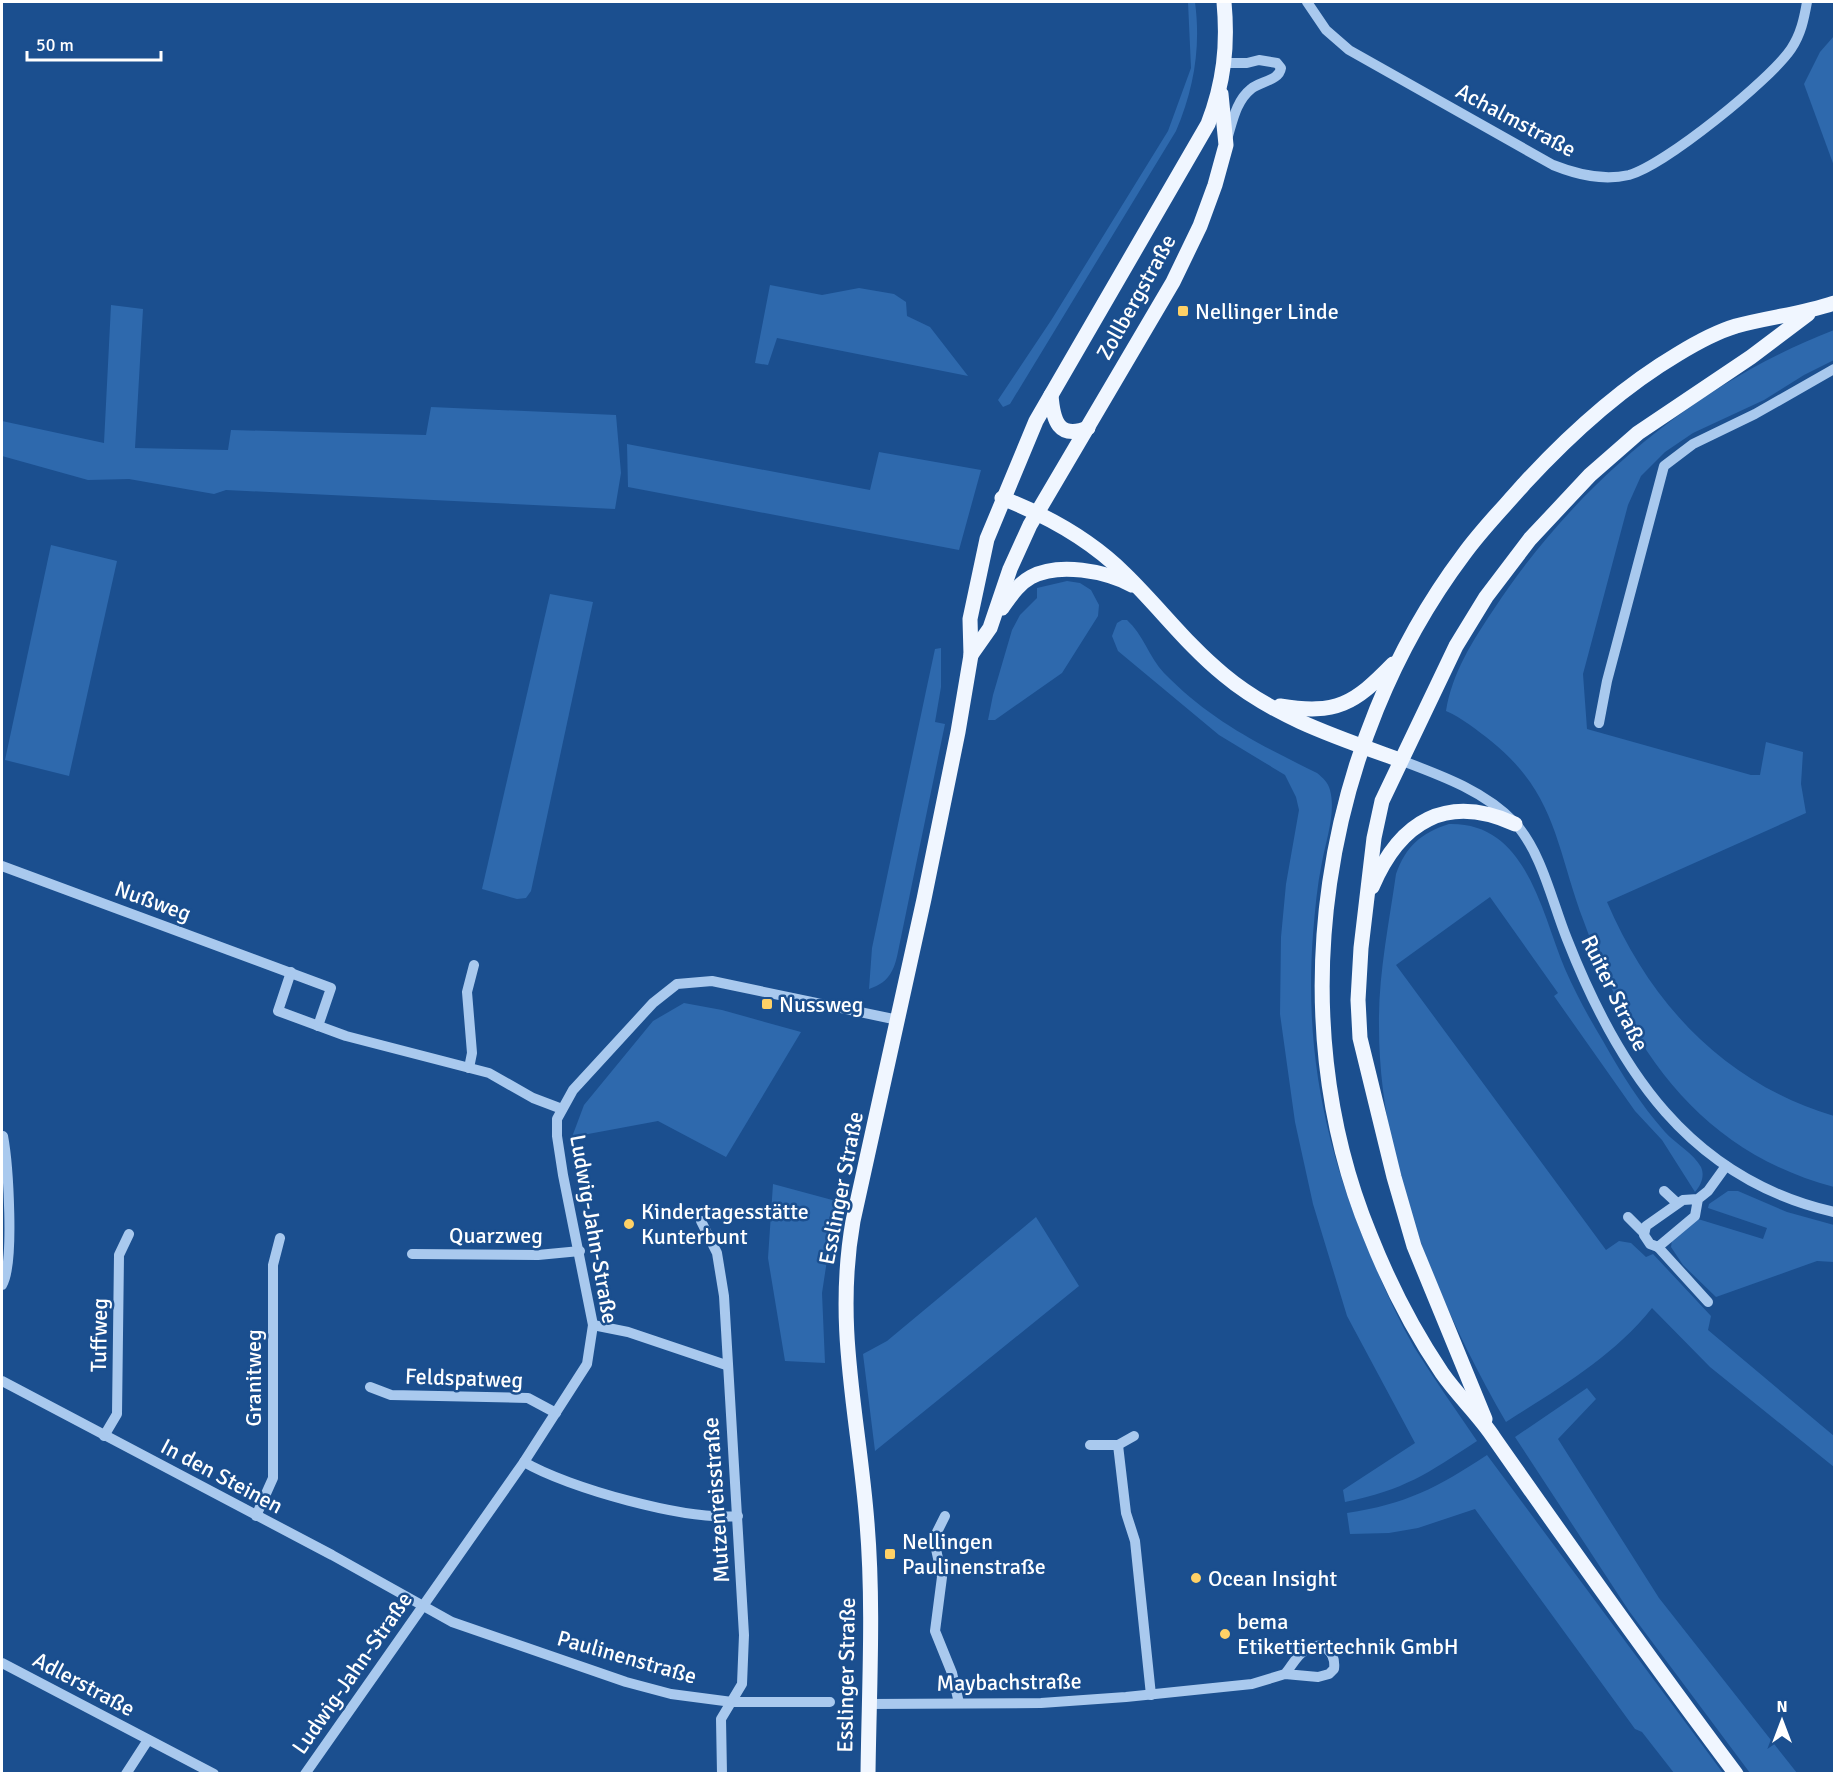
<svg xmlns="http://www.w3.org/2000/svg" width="1836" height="1775" viewBox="0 0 1836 1775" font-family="Signika,sans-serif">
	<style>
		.green { fill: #2e69ad }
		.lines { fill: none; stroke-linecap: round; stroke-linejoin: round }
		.minor { stroke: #a9c9ee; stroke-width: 10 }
		.major { stroke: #f0f6ff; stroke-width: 15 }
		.poi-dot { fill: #ffd166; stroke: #1b4f8f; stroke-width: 2 }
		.labels { text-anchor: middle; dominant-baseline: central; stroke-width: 5; stroke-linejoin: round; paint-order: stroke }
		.street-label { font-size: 22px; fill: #fff; stroke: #1b4f8f }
		.poi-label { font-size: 22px; fill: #fff; stroke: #1b4f8f; text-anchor: start }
	</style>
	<rect width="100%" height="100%" fill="#1b4f8f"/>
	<g class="green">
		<path d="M 1188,2 L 1195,2 C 1201,47 1194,89 1176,131 L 1010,404 L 1003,407 L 998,400 L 1052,319 L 1168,131 L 1191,68 Z"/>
		<polygon points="1834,36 1834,166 1804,84 1820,52"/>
		<polygon points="770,285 822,295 859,288 894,294 906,302 907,316 930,327 968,376 777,338 768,365 755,363"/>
		<polygon points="111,305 143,309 135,448 228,450 231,430 426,435 431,407 616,415 621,473 615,509 226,490 214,494 129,479 88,480 2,456 2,421 104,443"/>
		<path d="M 1834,330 L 1834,360 L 1804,375 L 1764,400 L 1693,433 L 1665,452 L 1641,476 L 1628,505 L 1583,674 L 1587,729 L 1751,775 L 1760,775 L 1766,742 L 1803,752 L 1801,784 L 1806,813 L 1607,902 C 1651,1005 1726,1084 1834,1116 L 1834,1187 C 1698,1151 1630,1048 1584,922 C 1556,848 1557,794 1491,741 C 1477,730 1462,718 1446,711 C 1452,673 1473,640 1494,609 C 1575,485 1697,383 1834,330 Z"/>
		<polygon points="627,444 870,490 879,452 981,470 959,550 628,487"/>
		<polygon points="51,545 117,561 69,776 5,760"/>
		<polygon points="1067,581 1080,583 1091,590 1099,605 1098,616 1062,673 995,720 988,720 993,695 1012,630 1020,615 1037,598 1037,588"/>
		<polygon points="550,594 593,602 531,891 526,898 517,899 482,889"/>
		<path d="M 1122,620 L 1127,620 C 1143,634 1149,657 1164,673 C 1210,720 1258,744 1317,773 C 1323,778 1328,782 1330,790 C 1336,813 1326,840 1322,862 C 1317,886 1315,910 1313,934 C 1304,1052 1326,1153 1373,1261 C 1385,1290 1398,1319 1414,1347 C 1434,1379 1456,1410 1477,1441 C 1427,1474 1404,1490 1345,1502 L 1343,1490 L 1415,1443 L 1347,1316 L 1313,1204 L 1295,1122 L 1280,1014 L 1281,937 L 1286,884 L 1299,810 L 1296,797 L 1285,775 L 1219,735 L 1118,651 L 1112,636 L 1117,623 Z"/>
		<path d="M 941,648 L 941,687 L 935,722 L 945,724 L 899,947 C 895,968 891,982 869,989 L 872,948 L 926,691 L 935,649 Z"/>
		<path d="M 1449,824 C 1527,822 1541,912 1565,969 C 1576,994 1589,1018 1603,1041 C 1621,1073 1640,1104 1665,1132 C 1675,1143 1694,1154 1701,1167 C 1705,1176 1701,1185 1695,1192 L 1662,1140 L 1635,1111 L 1554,996 L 1558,993 L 1490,897 L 1396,965 L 1606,1250 L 1619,1241 L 1631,1243 L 1646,1257 L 1653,1254 L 1711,1316 L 1708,1330 L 1834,1436 L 1834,1467 L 1710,1367 L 1652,1308 C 1612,1358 1559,1388 1506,1422 C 1439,1306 1379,1164 1379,1027 C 1378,976 1389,924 1396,874 C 1406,846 1421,833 1449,824 Z"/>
		<polygon points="684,1003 722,1010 801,1032 726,1157 658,1121 572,1137 584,1105 653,1021"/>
		<polygon points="773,1184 836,1201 822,1293 825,1363 785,1361 768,1258"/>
		<polygon points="1728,1191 1738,1191 1787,1212 1834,1225 1834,1262 1817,1261 1716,1297 1683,1265 1671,1247 1672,1240 1698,1219 1763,1239 1767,1228 1708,1208 1709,1204"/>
		<polygon points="1036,1217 1079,1286 875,1451 863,1354 887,1341"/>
		<polygon points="1587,1388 1596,1399 1558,1439 1659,1598 1797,1773 1750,1773 1629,1611 1515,1437"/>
		<path d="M 1487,1455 L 1723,1773 L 1674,1773 L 1642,1732 L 1635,1729 L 1475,1509 L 1418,1528 L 1389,1533 L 1350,1534 L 1347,1513 C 1406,1504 1437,1488 1487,1455 Z"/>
	</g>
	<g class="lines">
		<g class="minor">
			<path d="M 1307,2 L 1326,30 L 1349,50 L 1553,165 C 1578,175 1603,181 1629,175 C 1665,165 1770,80 1791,49 C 1801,34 1804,19 1807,2"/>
			<path d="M 1225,63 L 1247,63 L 1259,60 L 1277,63 L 1281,68 C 1279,81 1260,81 1251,89 C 1237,100 1233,119 1228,136"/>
			<polyline points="1599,723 1607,681 1664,466 1693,444 1755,414 1834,369"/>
			<path d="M 1400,760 C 1440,775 1485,791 1515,823 C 1542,853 1552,902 1567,939 C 1618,1069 1689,1179 1834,1212"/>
			<polyline points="2,866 331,988 318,1026"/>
			<polyline points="291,972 278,1011 346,1036 489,1073 533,1098 562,1109"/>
			<polyline points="469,1068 472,1053 467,992 474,965"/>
			<polyline points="1664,1191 1677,1203"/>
			<polyline points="1698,1199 1695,1216 1658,1247 1650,1244 1644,1235 1646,1226 1683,1200 1698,1199 1708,1191 1726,1166"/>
			<polyline points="1628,1217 1643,1232"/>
			<polyline points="701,1221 717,1253 724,1296 744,1635 742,1684 721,1719 722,1774"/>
			<polyline points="1658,1247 1708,1302"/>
			<polyline points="412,1254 538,1255 580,1251"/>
			<path d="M 2,1285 C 15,1264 8,1163 3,1136"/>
			<polyline points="593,1325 628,1332 726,1365"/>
			<polyline points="2,1381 332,1555 452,1622 626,1682 671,1694 732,1702 830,1702"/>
			<polyline points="370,1387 391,1395 528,1398 556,1413"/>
			<polyline points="104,1436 117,1414 119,1255 129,1234"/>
			<polyline points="1090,1445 1118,1445 1134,1436"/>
			<polyline points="1118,1445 1126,1513 1135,1541 1151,1695"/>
			<path d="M 524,1462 C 568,1488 687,1521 738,1516"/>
			<polyline points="256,1516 273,1478 273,1265 280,1238"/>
			<polyline points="945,1516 936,1534 936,1549 942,1577 935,1631 952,1673 959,1703"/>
			<polyline points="2,1663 214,1774"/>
			<path d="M 868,1704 L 1041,1703 L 1126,1697 L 1252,1684 L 1285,1674 L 1318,1677 L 1329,1674 L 1334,1669 C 1336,1653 1324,1640 1307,1649 C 1297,1654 1292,1666 1285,1674"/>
			<polyline points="126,1774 148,1740"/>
			<polyline points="305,1774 524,1462 587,1364 593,1325 563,1175 557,1136 557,1119 573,1090 653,1003 677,984 712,981 898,1020"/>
		</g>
		<g class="major">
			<path d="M 1051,395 C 1053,420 1058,440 1088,428"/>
			<path d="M 1002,498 C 1048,516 1090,539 1125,574 C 1159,607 1187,645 1224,675 C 1274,717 1339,738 1400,760"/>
			<path d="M 1002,608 C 1010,597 1018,584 1031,577 C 1059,562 1105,571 1132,585"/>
			<polyline points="971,655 990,628 1010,569 1030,525 1173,282 1200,226 1215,185 1226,145 1221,94"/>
			<path d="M 1280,706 C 1337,715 1354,704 1393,664"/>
			<path d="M 1372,887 C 1400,821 1447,793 1515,824"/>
			<polyline points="1485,1419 1414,1246 1394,1177 1360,1038 1358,1000 1361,948 1374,838 1382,801 1456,646 1486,597 1530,539 1590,475 1638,433 1751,357 1808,314"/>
			<path d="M 868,1774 C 869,1691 874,1606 867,1523 C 859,1418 834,1328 853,1221 L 924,899 L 958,732 L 971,655 L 970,619 L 987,539 L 1036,421 L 1208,124 C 1224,83 1228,45 1224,2"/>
			<path d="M 1736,1774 C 1653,1663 1573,1551 1494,1438 C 1479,1415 1458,1396 1442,1373 C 1413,1330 1389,1283 1370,1235 C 1279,1015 1322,743 1464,554 C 1482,529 1504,507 1524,484 C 1570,434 1619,389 1678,354 C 1696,343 1716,332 1736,326 C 1769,317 1802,314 1834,303"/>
		</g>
	</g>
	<g class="poi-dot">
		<rect x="1177" y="305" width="12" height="12" rx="3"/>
		<rect x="761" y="998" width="12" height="12" rx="3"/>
		<circle cx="629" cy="1224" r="6"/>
		<rect x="884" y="1548" width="12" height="12" rx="3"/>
		<circle cx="1196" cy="1578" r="6"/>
		<circle cx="1225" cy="1634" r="6"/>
	</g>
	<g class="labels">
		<g class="street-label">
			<text transform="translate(1516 120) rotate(28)">Achalmstraße</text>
			<text transform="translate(1136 297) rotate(-61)">Zollbergstraße</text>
			<text transform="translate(153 901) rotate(20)">Nußweg</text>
			<text transform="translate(1615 993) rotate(64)">Ruiter Straße</text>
			<text transform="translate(841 1188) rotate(-79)">Esslinger Straße</text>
			<text transform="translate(594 1229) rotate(80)">Ludwig-Jahn-Straße</text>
			<text x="496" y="1235">Quarzweg</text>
			<text transform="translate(99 1335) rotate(-89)">Tuffweg</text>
			<text transform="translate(253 1378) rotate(-90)">Granitweg</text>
			<text transform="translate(464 1378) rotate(2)">Feldspatweg</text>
			<text transform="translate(222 1476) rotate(28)">In den Steinen</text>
			<text transform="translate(716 1500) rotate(-94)">Mutzenreisstraße</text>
			<text transform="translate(627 1657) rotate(16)">Paulinenstraße</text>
			<text transform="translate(352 1673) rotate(-55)">Ludwig-Jahn-Straße</text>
			<text transform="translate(846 1675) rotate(-89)">Esslinger Straße</text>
			<text transform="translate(1009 1682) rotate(-1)">Maybachstraße</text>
			<text transform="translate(84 1684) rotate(28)">Adlerstraße</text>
		</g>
		<g class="poi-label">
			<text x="1195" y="311">Nellinger Linde</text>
			<text x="779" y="1004">Nussweg</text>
			<text x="641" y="1211">Kindertagesstätte<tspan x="641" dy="25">Kunterbunt</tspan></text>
			<text x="902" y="1541">Nellingen<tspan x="902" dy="25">Paulinenstraße</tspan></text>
			<text x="1208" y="1578">Ocean Insight</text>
			<text x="1237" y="1621">bema<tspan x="1237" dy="25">Etikettiertechnik GmbH</tspan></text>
		</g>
	</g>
	<rect width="1836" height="1775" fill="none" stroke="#ffffff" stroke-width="6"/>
	<g transform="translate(1782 1721)" stroke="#1b4f8f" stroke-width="4.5" paint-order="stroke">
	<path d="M0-4.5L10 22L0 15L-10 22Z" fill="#ffffff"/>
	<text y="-9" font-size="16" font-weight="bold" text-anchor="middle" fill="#ffffff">N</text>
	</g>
	<path d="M27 51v9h134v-9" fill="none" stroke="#ffffff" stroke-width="3"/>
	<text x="36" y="51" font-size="18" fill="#ffffff" stroke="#1b4f8f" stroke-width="4.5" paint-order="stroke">50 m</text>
</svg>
